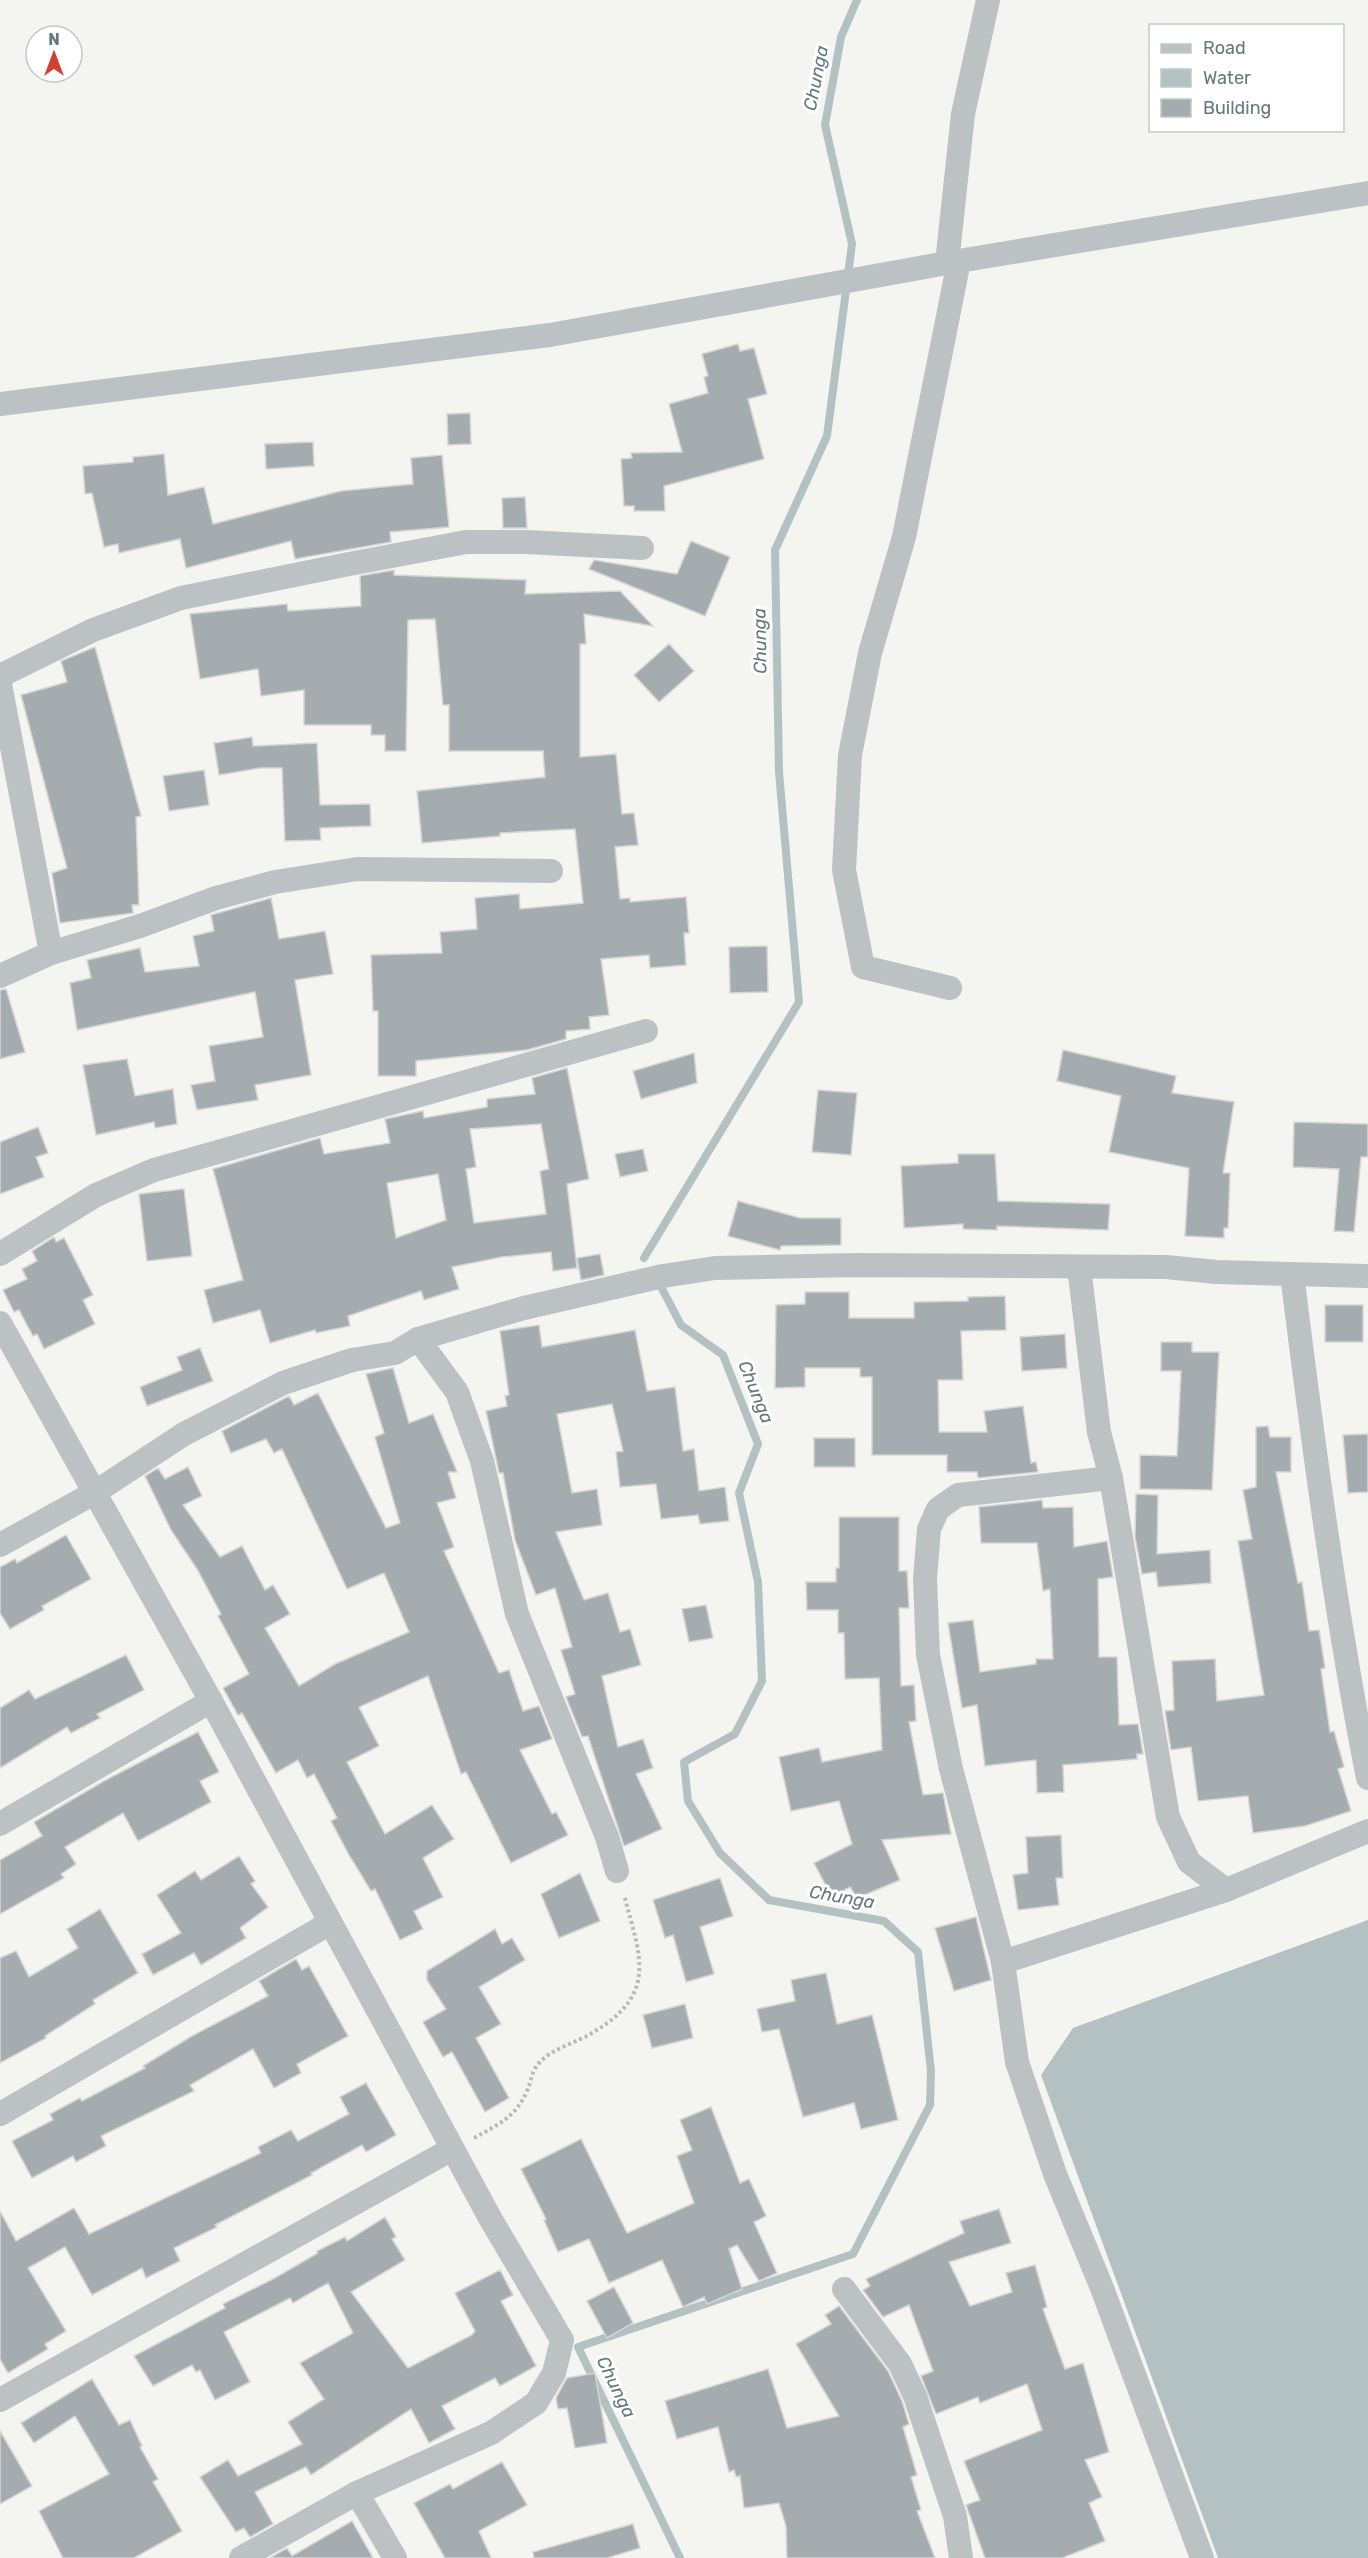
<svg xmlns="http://www.w3.org/2000/svg" width="1368" height="2558" viewBox="0 0 1368 2558" font-family="Rubik,sans-serif">
	<style>
		.water { fill: #b4c1c3 }
		.lines { fill: none; stroke-linecap: round; stroke-linejoin: round }
		.stream { stroke: #b4c1c3; stroke-width: 8 }
		.building { fill: #a4acaf; stroke: #d6d5d4; stroke-width: 1.5; fill-rule: evenodd }
		.path { stroke: #b6babb; stroke-width: 4; stroke-dasharray: 3 3; stroke-linecap: butt }
		.street { stroke: #bcc1c3; stroke-width: 24 }
		.labels { text-anchor: middle; dominant-baseline: central; stroke-width: 6; stroke-linejoin: round; paint-order: stroke }
		.water-label { font-size: 18px; font-style: italic; fill: #62797c; stroke: #fff }
	</style>
	<rect width="100%" height="100%" fill="#f4f4f1"/>
	<polygon class="water" points="1368,1920 1368,2558 1218,2558 1041,2075 1073,2028"/>
	<g class="lines">
		<g class="stream">
			<polyline points="644,1258 799,1002 779,772 775,550 827,436 852,244 825,125 841,37 857,0"/>
			<polyline points="659,1283 681,1325 723,1355 758,1444 739,1493 758,1582 762,1681 735,1734 684,1762 688,1801 720,1853 769,1900 884,1921 918,1952 931,2071 930,2105 853,2254 578,2347 680,2558"/>
		</g>
	</g>
	<g class="building">
		<polygon points="738,344 740,351 754,348 767,394 748,399 764,459 664,486 665,511 634,511 634,506 624,506 621,459 632,458 631,453 682,452 669,404 708,393 704,377 708,376 702,354"/>
		<polygon points="470,413 471,444 448,445 447,414"/>
		<polygon points="313,442 314,466 266,469 265,444"/>
		<polygon points="164,454 168,495 204,487 213,524 341,491 413,484 411,458 442,455 449,527 390,532 391,542 295,559 291,541 186,568 180,539 119,553 118,544 104,547 92,493 85,494 83,466 133,462 133,457"/>
		<polygon points="525,497 527,528 503,528 502,498"/>
		<polygon points="691,541 730,557 705,616 589,569 594,560 677,574"/>
		<polygon points="394,570 394,575 526,580 525,594 620,591 653,626 584,614 586,644 580,644 580,757 616,754 622,814 634,813 638,845 615,847 620,899 630,898 630,902 686,897 689,933 684,933 686,965 650,968 649,955 601,959 609,1015 589,1017 590,1029 566,1031 566,1039 527,1050 416,1061 416,1076 378,1076 378,1011 373,1011 371,955 442,953 440,932 477,929 475,898 519,894 520,909 583,903 575,829 500,833 500,836 422,843 417,791 545,777 543,751 449,751 449,705 443,705 435,619 408,620 406,751 385,751 385,735 371,735 371,725 304,725 304,690 261,696 258,669 200,679 190,614 287,604 288,611 361,606 360,576"/>
		<polygon points="669,644 694,671 659,702 634,675"/>
		<polygon points="95,647 141,816 136,817 139,905 132,905 133,913 60,923 52,873 67,868 21,695 67,682 61,661"/>
		<polygon points="252,737 253,746 317,743 320,805 370,804 371,826 320,828 321,840 285,841 282,768 260,768 219,775 214,743"/>
		<polygon points="204,770 209,805 169,811 163,776"/>
		<polygon points="271,898 279,939 325,931 333,974 295,980 311,1075 255,1085 258,1100 197,1110 191,1085 215,1081 209,1046 263,1037 255,992 77,1030 70,983 91,978 87,960 140,948 145,972 199,966 193,936 214,931 211,915"/>
		<polygon points="767,946 768,992 730,993 729,947"/>
		<polygon points="6,989 25,1052 0,1059 0,990"/>
		<polygon points="1063,1050 1176,1076 1172,1093 1234,1102 1223,1173 1230,1173 1228,1228 1224,1228 1224,1238 1185,1236 1189,1168 1109,1152 1121,1096 1057,1081"/>
		<polygon points="694,1053 697,1083 641,1099 633,1071"/>
		<polygon points="127,1059 135,1096 173,1089 177,1124 155,1128 154,1122 96,1135 83,1065"/>
		<path d="M 567,1068 L 589,1179 L 567,1184 L 577,1268 L 553,1271 L 551,1252 L 502,1257 L 452,1267 L 459,1289 L 424,1300 L 421,1291 L 348,1316 L 350,1326 L 316,1333 L 315,1330 L 270,1343 L 260,1310 L 213,1323 L 204,1290 L 243,1280 L 213,1169 L 320,1138 L 324,1154 L 390,1143 L 385,1119 L 423,1111 L 424,1118 L 487,1107 L 487,1099 L 535,1094 L 532,1078 ZM 541,1124 L 549,1169 L 540,1171 L 546,1214 L 474,1223 L 466,1169 L 476,1167 L 470,1129 ZM 438,1174 L 446,1220 L 396,1238 L 387,1183 Z"/>
		<polygon points="818,1090 857,1093 851,1155 812,1152"/>
		<polygon points="1294,1122 1368,1124 1368,1157 1361,1157 1354,1232 1334,1231 1339,1169 1293,1167"/>
		<polygon points="38,1127 48,1153 36,1157 44,1177 0,1194 0,1142"/>
		<polygon points="643,1149 648,1171 620,1177 615,1154"/>
		<polygon points="958,1154 995,1154 998,1201 1110,1204 1108,1230 997,1226 997,1230 963,1229 963,1224 904,1228 901,1166 958,1163"/>
		<polygon points="184,1189 192,1256 147,1261 139,1194"/>
		<polygon points="738,1201 800,1218 841,1218 841,1245 781,1246 780,1250 728,1236"/>
		<polygon points="54,1237 56,1242 64,1238 93,1295 83,1300 95,1324 44,1349 37,1334 33,1336 19,1310 14,1312 3,1290 27,1279 22,1269 37,1261 32,1251"/>
		<polygon points="600,1254 604,1275 581,1280 577,1258"/>
		<polygon points="805,1292 849,1292 849,1318 914,1318 914,1302 968,1301 968,1297 1005,1296 1006,1330 961,1331 963,1380 938,1380 939,1432 987,1432 984,1411 1023,1406 1031,1463 1036,1462 1038,1472 978,1478 977,1472 947,1472 947,1455 872,1455 872,1377 860,1377 860,1368 805,1368 805,1387 775,1388 776,1305 805,1304"/>
		<rect x="1325" y="1305" width="38" height="37"/>
		<polygon points="539,1325 542,1347 635,1330 647,1391 675,1387 683,1451 694,1449 699,1491 725,1487 729,1521 700,1524 698,1515 661,1519 656,1484 620,1487 616,1452 623,1451 612,1404 557,1414 572,1493 597,1489 602,1525 556,1532 584,1600 608,1593 620,1632 630,1629 641,1665 602,1676 618,1747 643,1739 653,1768 636,1774 662,1829 624,1846 588,1736 582,1737 566,1697 575,1694 561,1650 572,1647 555,1588 536,1595 515,1540 503,1473 499,1473 486,1411 507,1406 505,1396 509,1395 500,1331"/>
		<polygon points="1065,1334 1067,1368 1022,1371 1020,1337"/>
		<polygon points="1161,1342 1192,1342 1192,1352 1219,1352 1212,1490 1140,1489 1140,1455 1177,1456 1181,1371 1161,1371"/>
		<polygon points="200,1348 213,1381 147,1406 140,1387 182,1370 177,1357"/>
		<polygon points="393,1368 409,1423 433,1414 457,1472 448,1472 456,1498 437,1503 454,1547 444,1551 499,1673 509,1670 523,1711 539,1706 552,1739 520,1750 552,1814 556,1812 568,1835 511,1863 466,1772 461,1774 428,1676 359,1707 379,1746 347,1762 385,1834 432,1805 454,1839 423,1858 443,1897 414,1911 423,1929 400,1940 375,1889 371,1891 349,1855 331,1821 337,1818 314,1774 307,1778 298,1760 276,1773 242,1713 238,1715 223,1688 249,1674 218,1616 221,1614 197,1569 171,1530 145,1476 158,1468 165,1479 188,1467 202,1496 183,1505 220,1557 242,1546 265,1590 273,1585 290,1614 265,1628 299,1686 335,1664 409,1632 384,1573 347,1589 282,1449 274,1453 266,1439 231,1453 222,1431 289,1396 294,1405 318,1393 386,1528 400,1523 375,1437 384,1433 366,1374"/>
		<polygon points="1268,1426 1270,1437 1291,1437 1291,1472 1276,1472 1298,1583 1302,1582 1309,1631 1319,1630 1325,1668 1321,1669 1330,1732 1334,1731 1344,1767 1338,1769 1351,1811 1305,1826 1253,1833 1248,1796 1198,1801 1191,1747 1171,1750 1165,1711 1174,1710 1172,1661 1215,1659 1217,1701 1264,1695 1238,1541 1252,1539 1243,1490 1256,1487 1256,1427"/>
		<polygon points="1368,1434 1368,1492 1348,1493 1343,1435"/>
		<rect x="814" y="1438" width="41" height="29"/>
		<polygon points="1136,1494 1158,1495 1157,1554 1210,1550 1211,1583 1158,1587 1156,1572 1142,1574 1135,1537"/>
		<polygon points="1042,1500 1043,1508 1073,1507 1074,1547 1107,1541 1113,1577 1098,1579 1099,1657 1117,1657 1119,1725 1138,1724 1143,1754 1137,1754 1137,1759 1063,1765 1064,1792 1037,1793 1036,1760 985,1766 977,1705 962,1708 948,1623 973,1620 980,1672 1036,1664 1036,1659 1053,1659 1050,1589 1043,1591 1037,1543 981,1543 979,1507"/>
		<polygon points="839,1517 899,1517 899,1571 907,1571 909,1608 899,1608 901,1686 914,1685 916,1721 909,1722 923,1795 943,1793 951,1834 882,1840 900,1880 857,1898 850,1887 832,1897 814,1863 852,1844 839,1801 791,1811 779,1757 819,1748 822,1762 882,1750 879,1678 845,1679 844,1633 838,1633 838,1610 807,1610 806,1582 836,1582 836,1568 839,1568"/>
		<polygon points="66,1535 91,1579 42,1606 44,1610 10,1629 0,1613 0,1567 15,1559 17,1563"/>
		<polygon points="706,1605 713,1638 689,1642 682,1609"/>
		<polygon points="126,1655 144,1690 97,1714 100,1718 71,1733 67,1727 0,1768 0,1708 29,1690 35,1699"/>
		<polygon points="198,1732 219,1772 200,1781 211,1802 138,1841 123,1813 65,1847 76,1864 61,1874 64,1878 0,1914 0,1860 42,1836 34,1822 104,1781"/>
		<polygon points="1061,1835 1063,1878 1056,1878 1059,1905 1018,1910 1013,1875 1028,1873 1026,1837"/>
		<polygon points="239,1856 255,1881 251,1884 268,1907 240,1928 246,1938 201,1965 194,1953 153,1975 142,1954 181,1933 157,1895 195,1871 201,1880"/>
		<polygon points="580,1873 600,1921 559,1938 541,1894"/>
		<polygon points="720,1878 733,1916 700,1927 714,1974 686,1982 673,1935 665,1938 653,1900"/>
		<polygon points="100,1909 138,1973 93,2000 95,2004 45,2036 46,2038 0,2063 0,1958 16,1951 29,1977 78,1948 67,1929"/>
		<polygon points="976,1917 991,1980 954,1991 935,1928"/>
		<polygon points="495,1929 502,1944 512,1938 525,1960 479,1987 501,2024 476,2038 509,2098 485,2112 452,2052 443,2057 423,2022 446,2009 427,1980 427,1971"/>
		<polygon points="296,1959 302,1970 309,1966 348,2036 297,2064 301,2073 274,2088 253,2049 190,2085 194,2091 101,2136 106,2146 76,2162 73,2156 32,2178 12,2141 53,2120 50,2114 80,2098 82,2101 145,2068 143,2066 192,2036 268,1996 259,1981"/>
		<polygon points="826,1973 837,2024 872,2015 898,2120 861,2129 854,2103 803,2117 779,2029 762,2032 757,2009 795,2001 791,1980"/>
		<polygon points="685,2004 693,2038 652,2048 643,2015"/>
		<polygon points="366,2083 396,2135 366,2152 362,2145 311,2173 312,2175 215,2225 217,2227 174,2248 180,2261 146,2278 142,2268 92,2295 65,2247 28,2268 66,2331 45,2344 48,2349 8,2373 0,2359 0,2211 16,2241 74,2208 89,2234 261,2153 258,2147 291,2130 298,2141 349,2114 340,2097"/>
		<polygon points="711,2107 740,2183 749,2179 766,2216 754,2222 777,2273 759,2281 737,2245 729,2249 742,2289 707,2304 704,2297 683,2307 662,2260 609,2283 589,2239 558,2252 544,2220 546,2219 521,2169 581,2139 627,2233 694,2203 677,2156 692,2150 680,2120"/>
		<polygon points="999,2209 1011,2243 949,2262 970,2306 1012,2292 1006,2273 1035,2265 1047,2307 1043,2309 1065,2369 1083,2363 1109,2452 1085,2460 1102,2497 1089,2503 1105,2541 1062,2558 985,2558 966,2505 980,2500 964,2461 1042,2430 1027,2384 980,2403 978,2397 936,2414 921,2376 933,2371 909,2305 883,2317 863,2290 870,2286 866,2279 964,2233 960,2221"/>
		<polygon points="385,2217 396,2237 392,2239 405,2260 351,2292 408,2368 472,2335 475,2331 455,2293 500,2270 513,2295 501,2301 536,2366 500,2386 495,2378 442,2406 455,2429 429,2443 411,2409 311,2475 306,2467 255,2492 273,2524 250,2537 244,2528 236,2532 200,2477 228,2460 238,2476 302,2444 288,2422 324,2399 300,2363 353,2333 328,2283 293,2303 290,2298 224,2332 250,2382 215,2400 200,2370 196,2372 192,2365 153,2386 134,2356 225,2308 223,2304 275,2278 318,2253 317,2251 345,2237 347,2241"/>
		<polygon points="614,2287 633,2323 607,2338 587,2301"/>
		<polygon points="839,2306 888,2371 902,2401 909,2424 903,2427 917,2475 911,2477 921,2510 917,2511 935,2558 787,2558 786,2526 779,2503 744,2508 740,2476 736,2477 734,2470 729,2472 718,2427 677,2439 665,2401 768,2369 787,2428 839,2416 796,2344 831,2324 825,2315"/>
		<polygon points="595,2373 607,2443 575,2448 567,2408 558,2409 556,2398 567,2378"/>
		<polygon points="92,2379 119,2425 130,2420 142,2446 140,2447 158,2479 153,2482 182,2531 134,2558 63,2558 39,2511 109,2474 75,2416 34,2443 21,2423"/>
		<polygon points="0,2431 32,2486 0,2504"/>
		<polygon points="502,2462 527,2505 479,2531 491,2558 445,2558 414,2503 450,2484 453,2489"/>
		<polygon points="352,2521 373,2558 270,2558 287,2548 292,2556"/>
		<polygon points="633,2524 640,2548 607,2558 534,2558 533,2552"/>
	</g>
	<g class="lines">
		<path class="path" d="M 474,2138 C 499,2124 515,2118 527,2091 C 532,2080 531,2071 540,2062 C 553,2048 576,2043 592,2033 C 659,1994 640,1956 624,1895"/>
		<g class="street">
			<polyline points="947,263 963,114 988,0"/>
			<polyline points="0,404 550,335 947,263 1368,193"/>
			<polyline points="0,676 93,630 181,598 349,564 466,542 526,542 642,548"/>
			<polyline points="0,684 51,953"/>
			<polyline points="0,976 51,953 140,926 216,898 275,882 357,869 551,871"/>
			<polyline points="950,988 863,967 844,870 850,755 870,653 904,537 959,261"/>
			<polyline points="0,1254 96,1195 154,1170 646,1031"/>
			<polyline points="1079,1267 1099,1432 1111,1478 1168,1817 1189,1862 1226,1890"/>
			<path d="M 1292,1274 C 1313,1443 1335,1611 1368,1778"/>
			<polyline points="0,1323 211,1701 490,2218 562,2340 554,2373 536,2403 491,2433 357,2493 241,2558"/>
			<polyline points="418,1339 524,1308 663,1276 715,1268 856,1265 1166,1267 1216,1272 1368,1276"/>
			<polyline points="1111,1478 958,1495 938,1509 929,1529 925,1579 928,1655 951,1769 1003,1962 1017,2062 1055,2174 1102,2288 1202,2558"/>
			<polyline points="0,1545 94,1493 184,1434 283,1383 352,1360 395,1353 418,1339 457,1392 482,1461 517,1614 607,1837 617,1871"/>
			<polyline points="0,1824 211,1701"/>
			<polyline points="1003,1962 1226,1890 1368,1831"/>
			<polyline points="0,2114 330,1923"/>
			<polyline points="844,2289 900,2364 915,2396 955,2516 961,2558"/>
			<polyline points="0,2400 452,2149"/>
			<polyline points="357,2493 395,2558"/>
		</g>
	</g>
	<g class="labels">
		<g class="water-label">
			<text transform="translate(816 78) rotate(-79)">Chunga</text>
			<text transform="translate(760 641) rotate(-91)">Chunga</text>
			<text transform="translate(756 1392) rotate(68)">Chunga</text>
			<text transform="translate(842 1897) rotate(10)">Chunga</text>
			<text transform="translate(616 2387) rotate(64)">Chunga</text>
		</g>
	</g>
	<rect x="1149" y="24" width="195" height="108" fill="#ffffff" stroke="#c2c9cc" stroke-width="1.5"/>
	<rect x="1161" y="44" width="30" height="9" fill="#bcc1c3" stroke="#c2c9cc" stroke-width="1.5"/>
	<text x="1203" y="54" font-size="18" fill="#66787f">Road</text>
	<rect x="1161" y="69" width="30" height="18" fill="#b4c1c3" stroke="#c2c9cc" stroke-width="1.5"/>
	<text x="1203" y="84" font-size="18" fill="#66787f">Water</text>
	<rect x="1161" y="99" width="30" height="18" fill="#a4acaf" stroke="#c2c9cc" stroke-width="1.5"/>
	<text x="1203" y="114" font-size="18" fill="#66787f">Building</text>
	<g transform="translate(54 54)"><circle r="28" fill="#ffffff" stroke="#c2c9cc" stroke-width="1.5"/>
	<path d="M0-4.5L10 22L0 15L-10 22Z" fill="#d24234"/>
	<text y="-9" font-size="16" font-weight="bold" text-anchor="middle" fill="#66787f">N</text>
	</g>
</svg>
